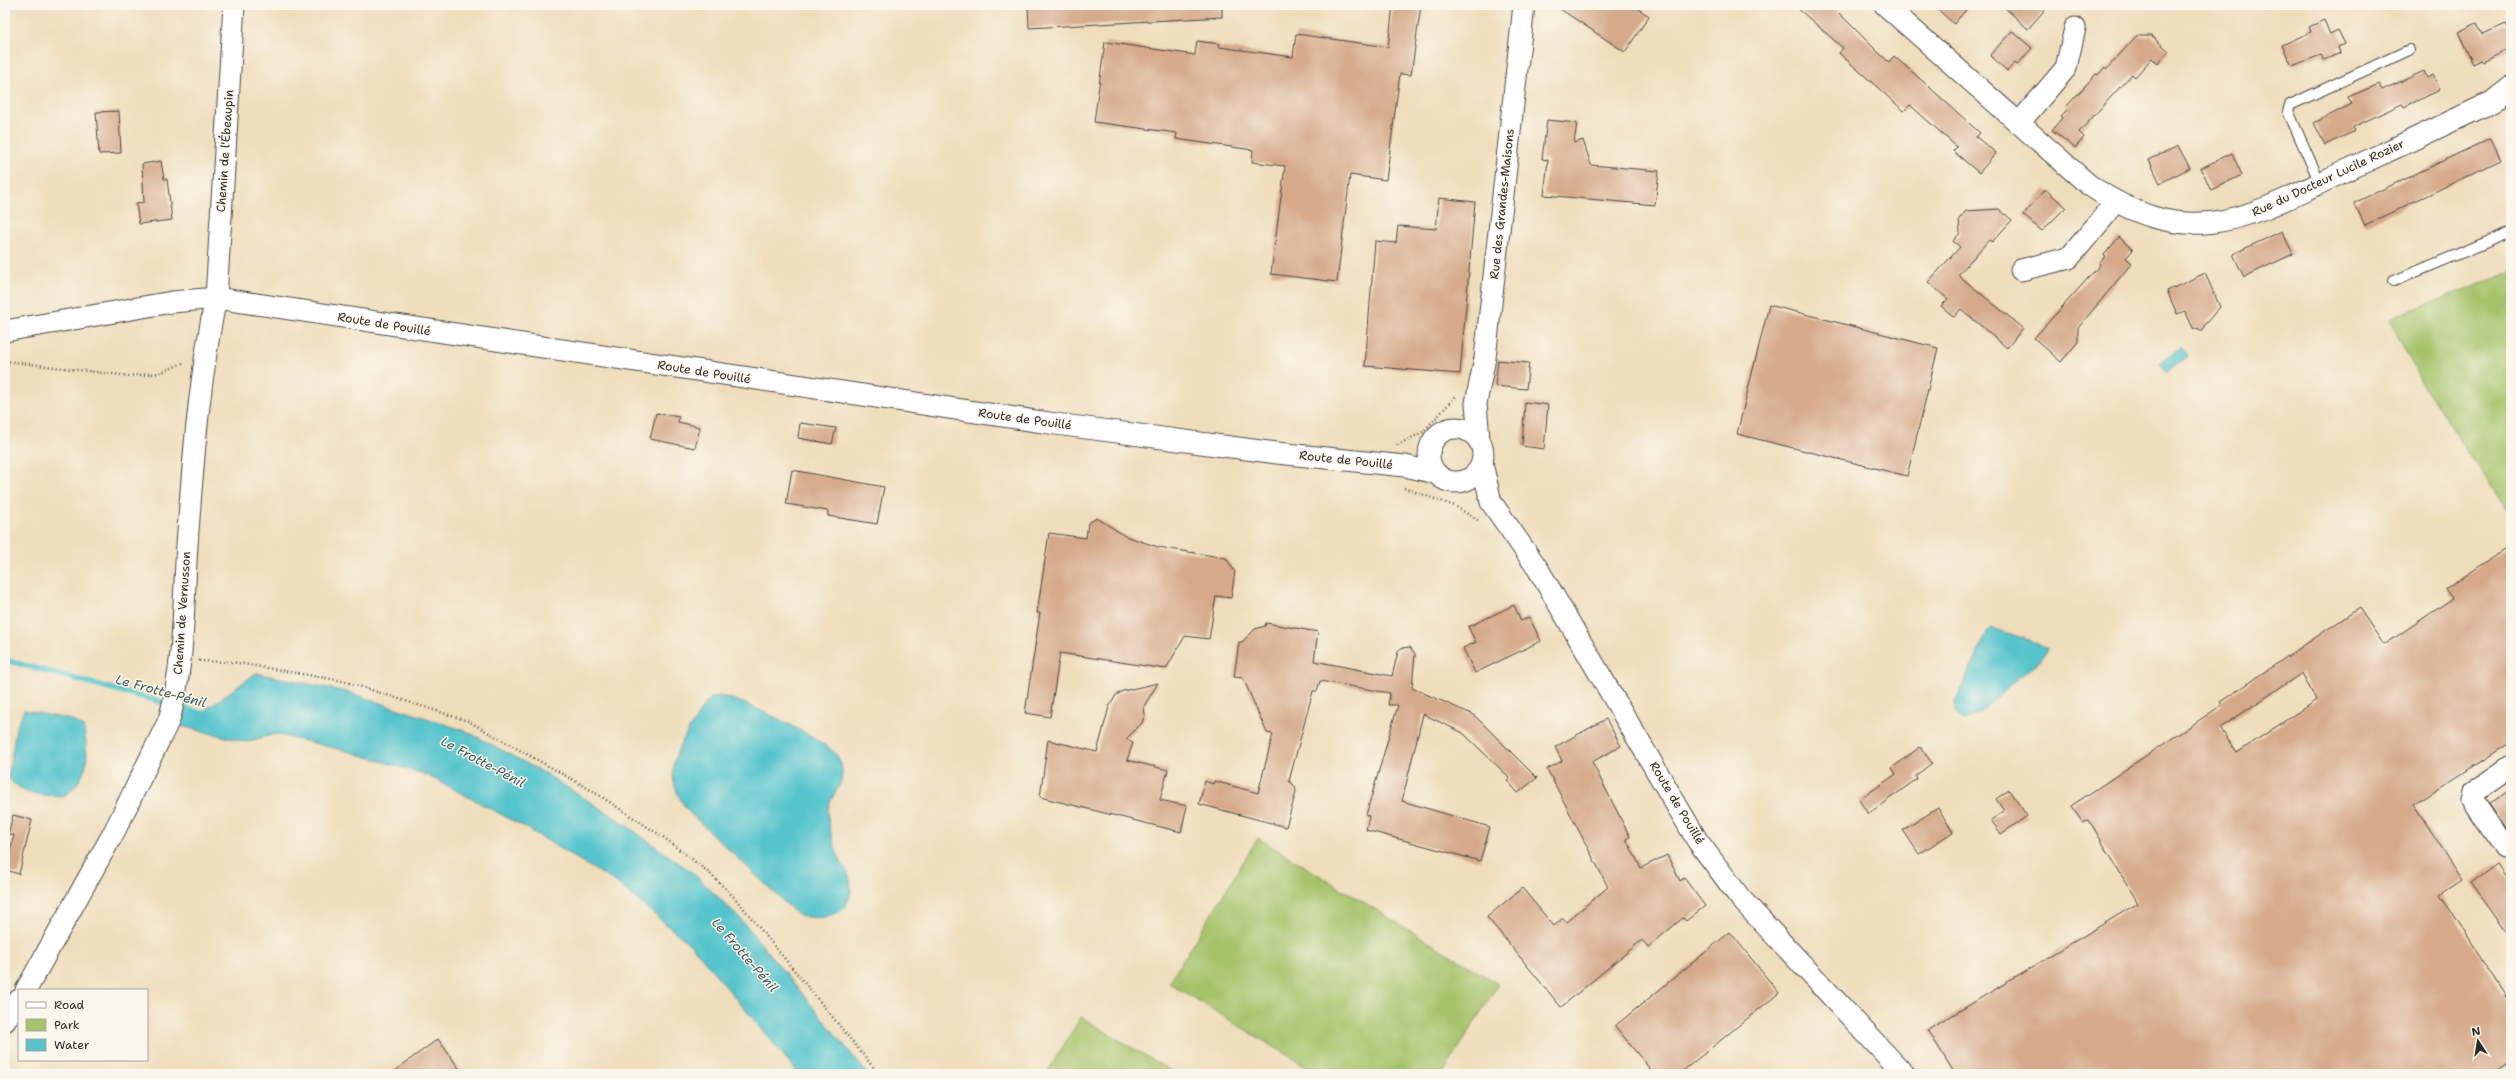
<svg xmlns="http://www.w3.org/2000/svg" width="2516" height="1079" viewBox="0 0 2516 1079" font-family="'Shantell Sans',sans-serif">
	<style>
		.green { fill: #a5c36b; stroke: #68774b }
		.water { fill: #57c4cd; stroke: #41787c }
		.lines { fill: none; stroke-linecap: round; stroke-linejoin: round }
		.stream { stroke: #57c4cd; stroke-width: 5.5 }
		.building { fill: #d5a989; fill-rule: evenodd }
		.service-casing { stroke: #484641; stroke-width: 12 }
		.minor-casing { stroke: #484641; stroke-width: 23 }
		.path { stroke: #484641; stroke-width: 2.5; stroke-dasharray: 1 3; stroke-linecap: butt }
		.service { stroke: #fff; stroke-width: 10 }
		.minor { stroke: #fff; stroke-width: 21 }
		.labels { text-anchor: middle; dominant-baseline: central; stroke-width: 3; stroke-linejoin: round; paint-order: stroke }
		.street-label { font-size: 12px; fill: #2b2b2b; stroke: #fbf7ec }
		.water-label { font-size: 13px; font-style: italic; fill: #38595c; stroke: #fbf7ec }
	</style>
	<rect width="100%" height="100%" fill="#fbf7ec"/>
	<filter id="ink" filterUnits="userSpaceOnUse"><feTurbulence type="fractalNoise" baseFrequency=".025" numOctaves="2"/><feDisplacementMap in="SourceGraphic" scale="8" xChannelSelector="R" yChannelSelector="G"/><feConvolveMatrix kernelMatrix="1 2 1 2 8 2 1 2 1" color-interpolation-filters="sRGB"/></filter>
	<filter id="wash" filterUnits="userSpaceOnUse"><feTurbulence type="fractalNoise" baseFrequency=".012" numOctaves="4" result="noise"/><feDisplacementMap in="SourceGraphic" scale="16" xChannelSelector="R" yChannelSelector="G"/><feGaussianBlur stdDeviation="0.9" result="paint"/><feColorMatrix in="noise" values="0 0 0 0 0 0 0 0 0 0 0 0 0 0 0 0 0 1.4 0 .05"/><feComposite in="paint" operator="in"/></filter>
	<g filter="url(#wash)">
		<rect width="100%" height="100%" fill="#efddbb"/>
		<g class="green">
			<polygon points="2511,271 2511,516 2422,383 2389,319"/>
			<polygon points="1258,838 1498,984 1443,1074 1318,1074 1169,983"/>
			<polygon points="1081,1017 1176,1074 1046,1074"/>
		</g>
		<g class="water">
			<polygon points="2181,347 2188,355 2167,373 2160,364"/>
			<polygon points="1992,628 2032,641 2047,649 2043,657 1979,713 1963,720 1955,712 1955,702 1988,630"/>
			<polygon points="256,673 347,692 466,731 546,774 617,819 693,873 739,917 868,1074 799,1074 692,946 617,883 523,826 427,775 351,752 275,734 246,742 181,726 187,709 200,714"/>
			<path d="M 718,696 C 737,696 815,736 830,749 C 837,754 841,761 842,769 C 845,787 825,799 828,817 C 830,832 835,851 842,864 C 845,869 849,873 850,880 C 857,913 823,923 798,915 L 688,811 C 656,768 682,743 705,704 L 710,699 Z"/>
			<path d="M 24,710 L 72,720 L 83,726 C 89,756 91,774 65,796 C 43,796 24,795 8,778 L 16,728 Z"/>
		</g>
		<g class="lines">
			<g class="stream">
				<polyline points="5,660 169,704"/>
				<polyline points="177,706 207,715"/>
			</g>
		</g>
		<g id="blocks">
			<g class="building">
				<polygon points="1028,5 1222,5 1222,17 1029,28"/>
				<polygon points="1393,5 1421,5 1411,75 1400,74 1386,180 1350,175 1337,282 1271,274 1285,166 1252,162 1253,150 1176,139 1177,133 1094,122 1105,42 1195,55 1197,41 1220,44 1219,47 1293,57 1296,34 1388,47"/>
				<polygon points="1554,5 1632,5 1649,16 1625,52"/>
				<polygon points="1794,5 1831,5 1880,54 1889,62 1894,56 1927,85 1980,133 1976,137 1996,153 1979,173 1953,151 1957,147 1910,105 1904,111 1839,53 1843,48"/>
				<polygon points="1933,5 1970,5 1954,24"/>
				<polygon points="2002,5 2049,5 2028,29"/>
				<polygon points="2324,20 2330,34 2338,30 2345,44 2338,47 2340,53 2324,60 2321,55 2292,66 2282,45 2311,32 2309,27"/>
				<polygon points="2477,23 2483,34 2506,24 2511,33 2511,48 2483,62 2481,60 2473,64 2458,32"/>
				<polygon points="2012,31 2032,48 2017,65 2015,63 2007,71 1990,55"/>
				<polygon points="2136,36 2151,36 2169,51 2158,64 2152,58 2135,77 2132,74 2079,132 2084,137 2075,148 2052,130 2062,118 2061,116 2068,109 2066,107 2096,74 2098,75 2105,67 2107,69"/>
				<polygon points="2424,71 2427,78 2433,75 2440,90 2404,107 2402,104 2353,127 2355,131 2325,145 2314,123 2352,104 2348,97 2379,84 2382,90"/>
				<polygon points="119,111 121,153 99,154 96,112"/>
				<polygon points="1547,120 1577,123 1574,143 1583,140 1591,165 1659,171 1655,205 1544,195 1548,160 1542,159"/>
				<polygon points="2491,138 2501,160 2365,225 2354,203"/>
				<polygon points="2178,146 2190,168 2160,183 2149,160"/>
				<polygon points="2232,153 2242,175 2211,190 2201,168"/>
				<polygon points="161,161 164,179 167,179 172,220 139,224 136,203 144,202 142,164"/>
				<polygon points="2045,189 2066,207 2042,231 2023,215"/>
				<polygon points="1439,198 1475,202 1460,374 1365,366 1375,241 1396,243 1398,226 1436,229"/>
				<polygon points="1999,209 2012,220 1992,242 1989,240 1958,275 2023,328 2007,348 1961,309 1954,317 1941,306 1948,299 1928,282 1960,247 1953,241 1960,233 1959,219 1966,211"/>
				<polygon points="2282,231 2293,254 2244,277 2233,254"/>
				<polygon points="2119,237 2133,250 2126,258 2132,263 2078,328 2078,342 2061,362 2034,338 2100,265 2099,264 2106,256 2104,255"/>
				<polygon points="2205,273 2220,307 2205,324 2202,331 2193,328 2185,311 2177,314 2167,291"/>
				<polygon points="1769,305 1938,348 1907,476 1737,434"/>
				<polygon points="1498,360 1529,363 1526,389 1495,386"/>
				<polygon points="1525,402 1548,405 1544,449 1522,446"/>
				<polygon points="656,413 679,417 678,422 700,427 695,448 650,439"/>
				<polygon points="800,423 836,428 832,444 798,438"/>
				<polygon points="792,470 884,487 877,524 828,516 828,511 786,504"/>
				<polygon points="1097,518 1125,536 1158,547 1226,558 1235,572 1231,598 1216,596 1209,639 1185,636 1166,669 1060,653 1050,717 1025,713 1040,613 1037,613 1049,533 1086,538 1088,523"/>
				<path d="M 2511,545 L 2511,742 L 2414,805 L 2462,879 L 2440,894 L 2511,1006 L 2511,1062 L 2492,1074 L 1955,1074 L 1928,1030 L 2138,903 L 2089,820 L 2083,823 L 2071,806 L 2222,705 L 2220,702 L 2359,608 L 2384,645 L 2453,598 L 2446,589 ZM 2302,673 L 2316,700 L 2237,753 L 2220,728 Z"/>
				<polygon points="1514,605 1521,621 1529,617 1541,641 1475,673 1463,648 1476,642 1468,627"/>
				<polygon points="1266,623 1318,632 1314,661 1392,676 1398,652 1401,648 1410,647 1415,654 1412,688 1474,715 1537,778 1518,793 1507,780 1510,778 1463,733 1423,714 1402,801 1490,827 1480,861 1366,830 1369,816 1366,815 1398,705 1388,705 1390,693 1320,681 1317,691 1313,691 1289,781 1295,786 1296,792 1286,827 1199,804 1205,781 1213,784 1214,781 1258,793 1273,734 1267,733 1243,678 1234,677 1239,642 1242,642 1255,629 1265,626"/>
				<polygon points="1158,683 1144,706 1145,715 1142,723 1126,739 1133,743 1127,760 1168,770 1160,800 1187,806 1181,832 1040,797 1048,740 1097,752 1109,707 1116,695 1123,691"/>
				<polygon points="1606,719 1621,746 1592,762 1630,837 1626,839 1641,868 1667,855 1680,881 1684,878 1705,906 1686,921 1683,918 1648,947 1642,940 1561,1007 1487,917 1522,888 1554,926 1563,918 1566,922 1608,887 1547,769 1562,761 1555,747"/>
				<polygon points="1920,747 1932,763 1915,776 1917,779 1868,814 1859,800 1896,774 1892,768"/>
				<polygon points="2511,788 2511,836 2489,804"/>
				<polygon points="2009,790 2027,816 2001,834 1991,820 2004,811 1996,799"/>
				<polygon points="1938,808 1953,832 1919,854 1903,830"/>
				<polygon points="13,815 32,820 19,874 5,870 14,835 8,834"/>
				<polygon points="2497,863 2511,883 2511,937 2471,882"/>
				<polygon points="1730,932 1779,993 1679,1074 1654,1074 1615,1026"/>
				<polygon points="438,1039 463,1074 390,1074"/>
			</g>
		</g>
	</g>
	<g filter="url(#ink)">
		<use href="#blocks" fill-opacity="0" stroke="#484641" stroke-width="1"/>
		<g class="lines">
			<g class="service-casing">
				<g id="service">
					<polyline points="2320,183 2288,111 2290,105 2409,50"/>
					<polyline points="2394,281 2511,232"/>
				</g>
			</g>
			<g class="minor-casing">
				<g id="minor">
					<path d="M 1885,5 L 2089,185 C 2190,253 2245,219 2343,172 C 2393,149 2442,126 2492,102 L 2511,87"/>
					<polyline points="2019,123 2066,68 2075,28"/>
					<polyline points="2021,270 2069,258 2107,213 2113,201"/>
					<polyline points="5,331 172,302 216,298 1056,424 1277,453 1405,466 1436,473"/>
					<circle cx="1456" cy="455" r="27"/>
					<polyline points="1479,439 1476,403 1485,358 1524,5"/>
					<polyline points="1482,464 1491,502 1538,569 1697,840 1741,899 1904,1074"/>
					<polyline points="2511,766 2475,791 2473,801 2504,847 2511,848"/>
					<path d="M 26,990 L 114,832 L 169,720 C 185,663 183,603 187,545 C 193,462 199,379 216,298 L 234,5"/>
					<polyline points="5,1021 19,1000"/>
				</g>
			</g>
			<g class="path">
				<polyline points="5,361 129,376 160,373 185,362"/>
				<polyline points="1397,445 1423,432 1457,395"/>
				<polyline points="1404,488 1455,506 1479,521"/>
				<polyline points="199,661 232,662 343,681 468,721 591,790 663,837 707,871 735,898 879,1074"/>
			</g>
			<use href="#service" class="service"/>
			<use href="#minor" class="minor"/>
		</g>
	</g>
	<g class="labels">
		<g class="street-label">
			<text transform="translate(225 151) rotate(-86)">Chemin de l'Ébeaupin</text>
			<text transform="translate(2328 178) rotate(-25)">Rue du Docteur Lucile Rozier</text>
			<text transform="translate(1502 204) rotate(-84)">Rue des Grandes-Maisons</text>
			<text transform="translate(384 324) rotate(9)">Route de Pouillé</text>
			<text transform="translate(704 372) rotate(9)">Route de Pouillé</text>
			<text transform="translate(1025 419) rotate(8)">Route de Pouillé</text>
			<text transform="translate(1346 460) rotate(6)">Route de Pouillé</text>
			<text transform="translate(182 613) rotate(-86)">Chemin de Vernusson</text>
			<text transform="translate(1677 803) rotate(59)">Route de Pouillé</text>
		</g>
		<g class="water-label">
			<text transform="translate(161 691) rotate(15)">Le Frotte-Pénil</text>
			<text transform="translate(483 762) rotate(28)">Le Frotte-Pénil</text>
			<text transform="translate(745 955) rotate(49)">Le Frotte-Pénil</text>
		</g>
	</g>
	<rect width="2516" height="1079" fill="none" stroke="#fbf7ec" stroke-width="20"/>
	<rect x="18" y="989" width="130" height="72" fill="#fbf7ec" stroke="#a8a59f"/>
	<rect x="26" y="1002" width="20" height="6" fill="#ffffff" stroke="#a8a59f"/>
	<text x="54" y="1009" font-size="12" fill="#2b2b2b">Road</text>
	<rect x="26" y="1019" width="20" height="12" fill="#a5c36b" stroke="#a8a59f"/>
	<text x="54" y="1029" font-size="12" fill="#2b2b2b">Park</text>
	<rect x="26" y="1039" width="20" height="12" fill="#57c4cd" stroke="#a8a59f"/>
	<text x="54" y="1049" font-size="12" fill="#2b2b2b">Water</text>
	<g transform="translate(2478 1041) rotate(348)" stroke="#fbf7ec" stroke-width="3" paint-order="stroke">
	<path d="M0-3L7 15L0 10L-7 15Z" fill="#2b2b2b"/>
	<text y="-6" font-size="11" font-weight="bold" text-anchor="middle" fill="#2b2b2b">N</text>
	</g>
</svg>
